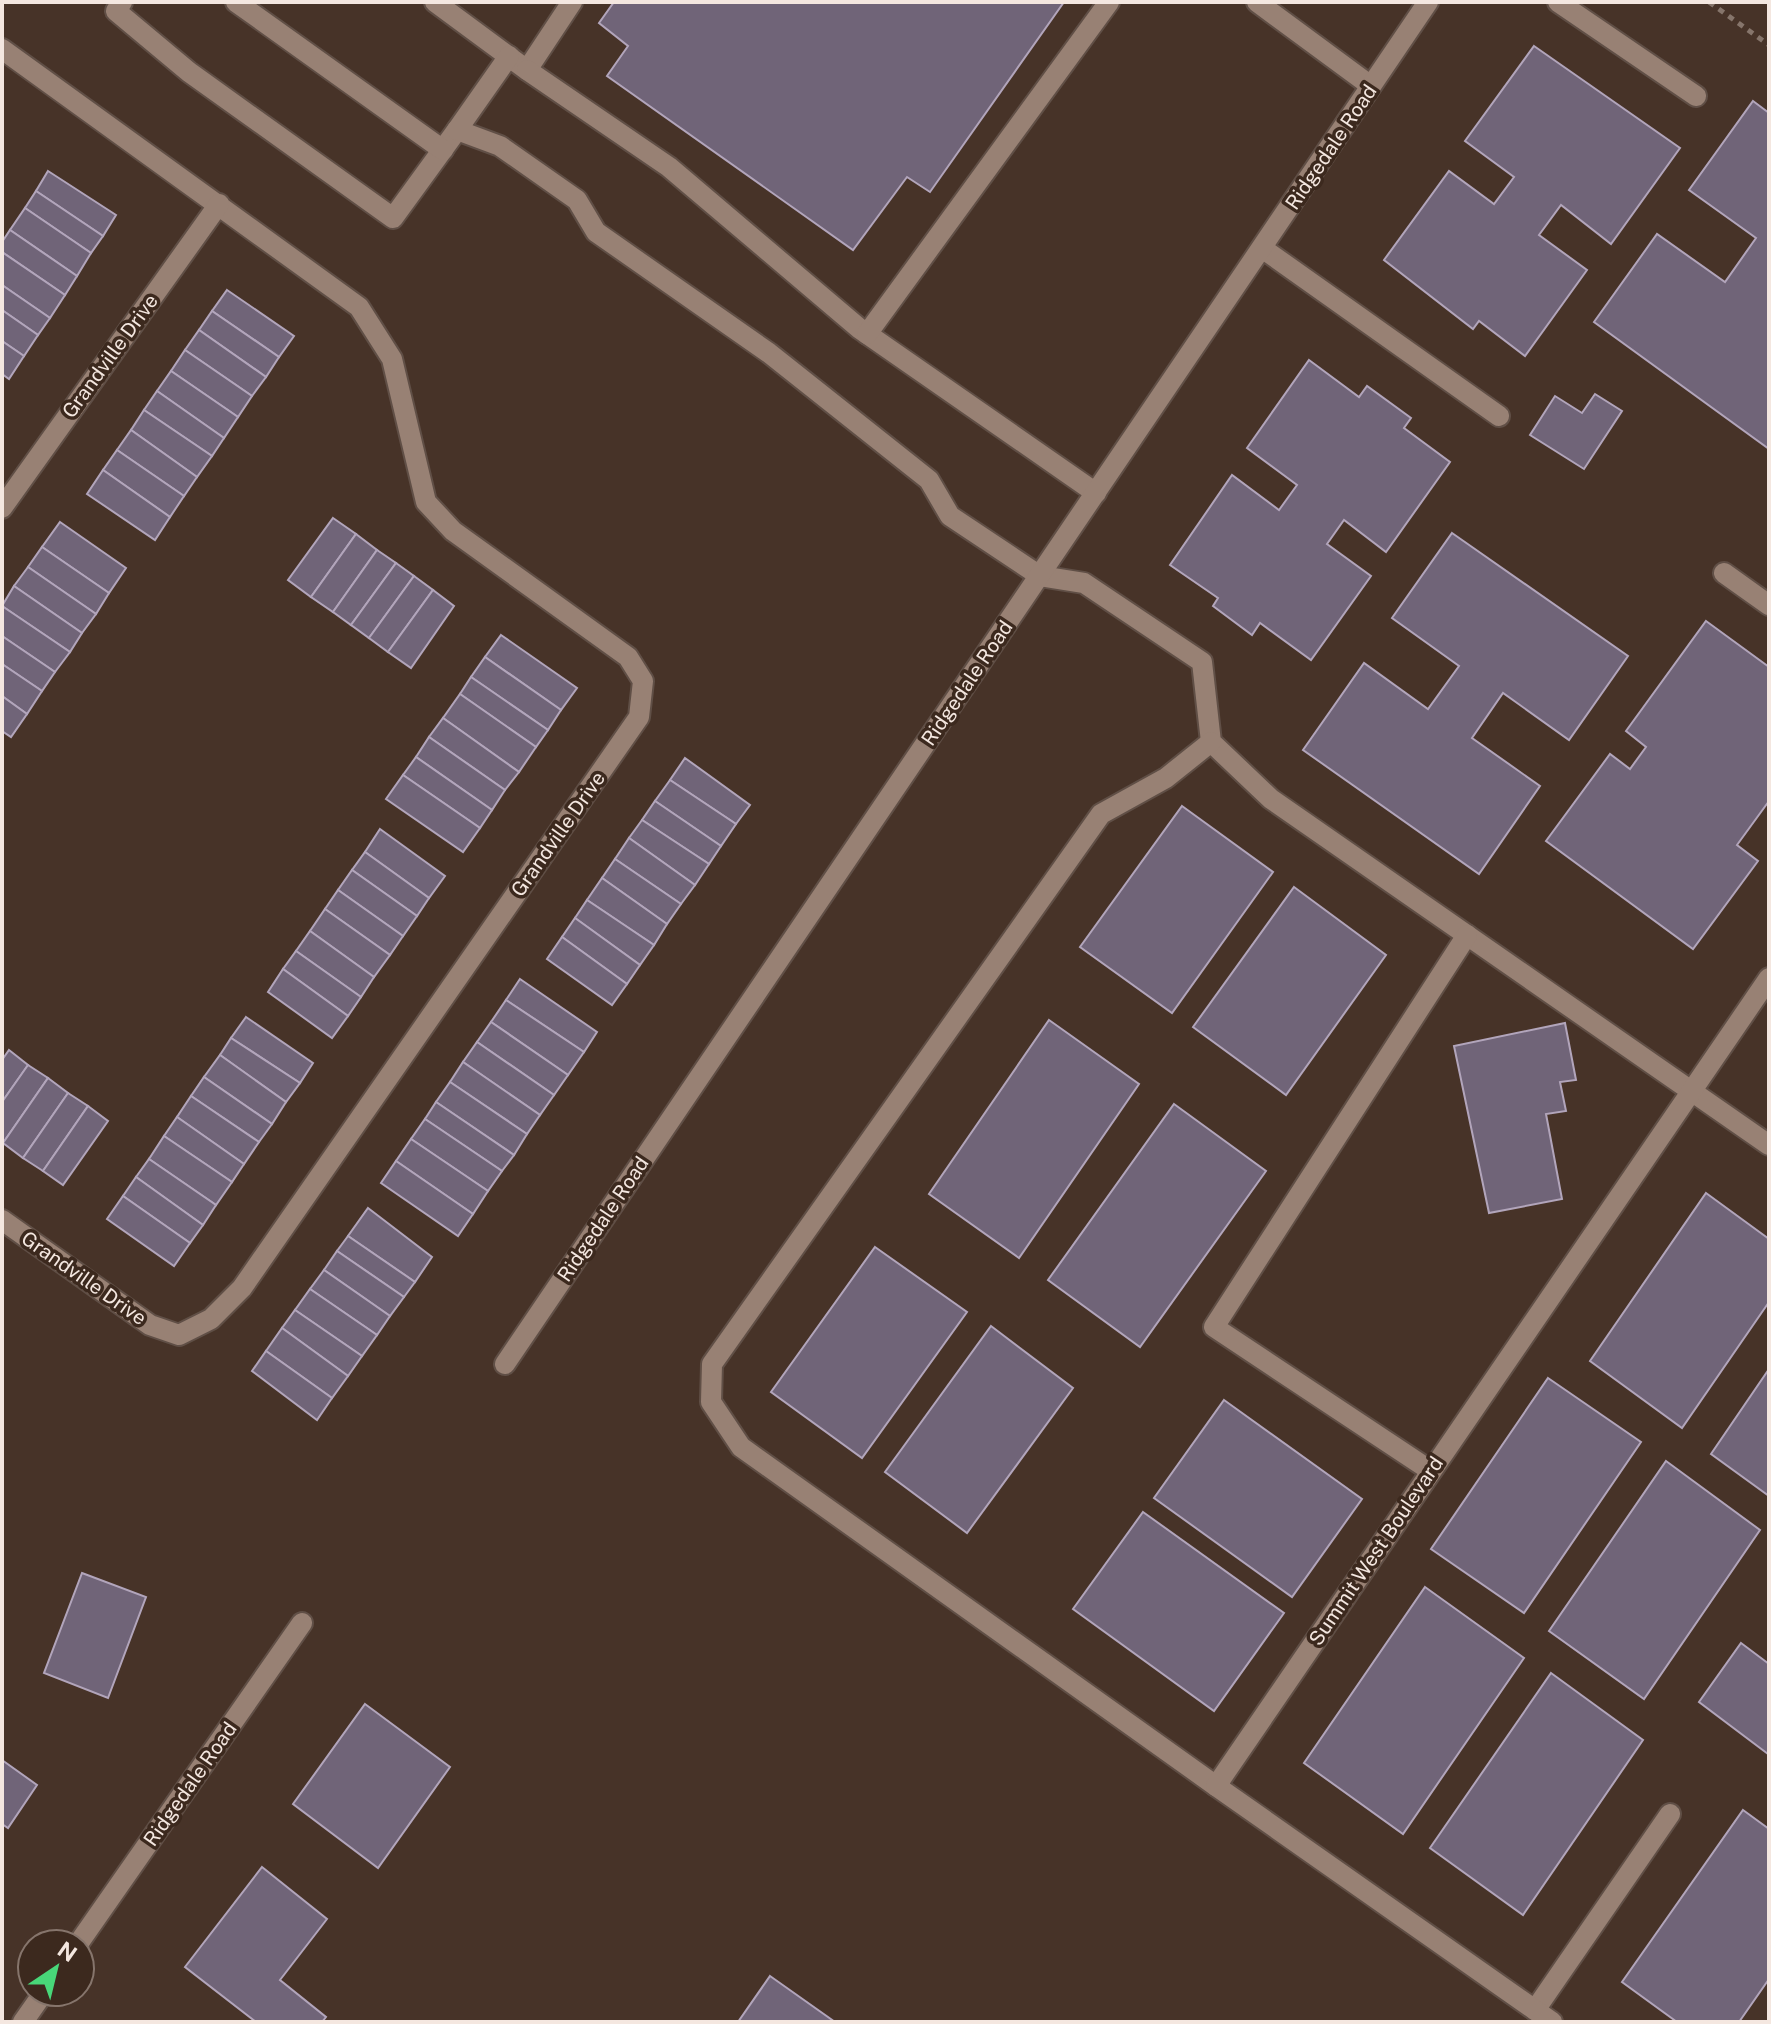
<svg xmlns="http://www.w3.org/2000/svg" width="1771" height="2024" viewBox="0 0 1771 2024" font-family="'Public Sans',sans-serif">
	<style>
		.building { fill: #706478; stroke: #b2a5bb; stroke-width: 2 }
		.lines { fill: none; stroke-linecap: round; stroke-linejoin: round }
		.minor-casing { stroke: #604f46; stroke-width: 24 }
		.path { stroke: #86756b; stroke-width: 5; stroke-dasharray: 6 6; stroke-linecap: butt }
		.minor { stroke: #988174; stroke-width: 20 }
		.labels { text-anchor: middle; dominant-baseline: central; stroke-width: 7; stroke-linejoin: round; paint-order: stroke }
		.street-label { font-size: 20px; fill: #f4e7e0; stroke: #3c291e }
	</style>
	<rect width="100%" height="100%" fill="#473328"/>
	<g class="building">
		<polygon points="614,2 1064,2 930,192 907,177 853,250 607,76 628,46 599,23"/>
		<polygon points="1534,46 1680,148 1611,244 1561,205 1539,235 1587,270 1525,356 1479,321 1473,329 1384,260 1449,171 1494,204 1514,177 1465,141"/>
		<polygon points="1753,101 1769,113 1769,449 1594,322 1657,234 1725,282 1756,238 1689,190"/>
		<polygon points="48,171 116,215 103,236 36,191"/>
		<polygon points="36,191 103,236 91,253 25,208"/>
		<polygon points="25,208 91,253 77,276 10,230"/>
		<polygon points="10,230 77,276 65,295 2,252 2,242"/>
		<polygon points="2,252 65,295 50,318 2,285"/>
		<polygon points="2,285 50,318 38,335 2,310"/>
		<polygon points="227,290 294,336 279,357 212,311"/>
		<polygon points="2,310 38,335 24,356 2,341"/>
		<polygon points="212,311 279,357 266,377 199,330"/>
		<polygon points="199,330 266,377 252,396 185,350"/>
		<polygon points="2,341 24,356 9,379 2,374"/>
		<polygon points="185,350 252,396 238,417 171,371"/>
		<polygon points="1309,360 1359,397 1367,386 1411,418 1404,428 1450,462 1386,552 1344,520 1327,544 1371,576 1311,660 1260,623 1252,635 1213,606 1218,598 1170,565 1232,475 1279,510 1297,485 1247,448"/>
		<polygon points="171,371 238,417 224,438 157,391"/>
		<polygon points="157,391 224,438 212,456 144,410"/>
		<polygon points="1595,394 1622,411 1584,469 1530,435 1555,396 1582,413"/>
		<polygon points="144,410 212,456 197,477 131,430"/>
		<polygon points="131,430 197,477 184,496 117,450"/>
		<polygon points="117,450 184,496 170,517 103,470"/>
		<polygon points="103,470 170,517 155,540 87,494"/>
		<polygon points="333,518 356,534 311,597 288,580"/>
		<polygon points="60,522 126,568 109,593 42,547"/>
		<polygon points="1452,533 1628,656 1569,740 1503,693 1472,738 1540,786 1479,874 1303,750 1364,663 1428,709 1459,666 1392,618"/>
		<polygon points="356,534 377,550 333,612 311,597"/>
		<polygon points="42,547 109,593 96,614 28,567"/>
		<polygon points="377,550 396,563 351,625 333,612"/>
		<polygon points="396,563 414,576 369,638 351,625"/>
		<polygon points="28,567 96,614 82,633 14,586"/>
		<polygon points="414,576 433,590 388,652 369,638"/>
		<polygon points="14,586 82,633 70,652 2,606"/>
		<polygon points="433,590 454,606 411,668 388,652"/>
		<polygon points="2,606 70,652 55,672 2,636"/>
		<polygon points="1706,621 1769,667 1769,801 1737,845 1758,861 1693,949 1546,841 1610,754 1630,769 1646,747 1626,731"/>
		<polygon points="501,635 577,688 561,710 485,657"/>
		<polygon points="2,636 55,672 42,691 2,664"/>
		<polygon points="485,657 561,710 548,730 471,677"/>
		<polygon points="2,664 42,691 27,714 2,696"/>
		<polygon points="471,677 548,730 536,747 460,694"/>
		<polygon points="460,694 536,747 519,772 443,718"/>
		<polygon points="2,696 27,714 11,737 2,731"/>
		<polygon points="443,718 519,772 505,790 429,737"/>
		<polygon points="429,737 505,790 492,810 416,757"/>
		<polygon points="416,757 492,810 480,828 403,775"/>
		<polygon points="685,758 750,805 736,824 670,780"/>
		<polygon points="403,775 480,828 463,852 386,799"/>
		<polygon points="670,780 736,824 721,846 655,801"/>
		<polygon points="655,801 721,846 709,864 642,820"/>
		<polygon points="1182,806 1273,872 1172,1013 1080,947"/>
		<polygon points="642,820 709,864 695,885 629,838"/>
		<polygon points="380,829 445,876 429,898 365,852"/>
		<polygon points="629,838 695,885 681,904 615,859"/>
		<polygon points="365,852 429,898 417,916 352,870"/>
		<polygon points="615,859 681,904 667,924 602,878"/>
		<polygon points="352,870 417,916 403,936 338,890"/>
		<polygon points="602,878 667,924 654,945 587,900"/>
		<polygon points="1294,887 1386,955 1286,1095 1193,1027"/>
		<polygon points="338,890 403,936 390,955 325,909"/>
		<polygon points="587,900 654,945 640,965 575,918"/>
		<polygon points="325,909 390,955 374,977 310,931"/>
		<polygon points="575,918 640,965 627,984 562,937"/>
		<polygon points="310,931 374,977 361,997 296,951"/>
		<polygon points="562,937 627,984 612,1005 547,959"/>
		<polygon points="296,951 361,997 348,1016 283,969"/>
		<polygon points="283,969 348,1016 332,1038 268,992"/>
		<polygon points="520,979 597,1032 584,1052 506,1000"/>
		<polygon points="506,1000 584,1052 568,1075 491,1022"/>
		<polygon points="246,1017 313,1063 300,1083 231,1038"/>
		<polygon points="1049,1020 1139,1084 1019,1258 929,1194"/>
		<polygon points="491,1022 568,1075 554,1095 477,1042"/>
		<polygon points="1565,1023 1576,1080 1560,1082 1566,1111 1546,1114 1562,1199 1489,1213 1454,1046"/>
		<polygon points="231,1038 300,1083 286,1102 220,1055"/>
		<polygon points="477,1042 554,1095 540,1115 463,1062"/>
		<polygon points="9,1050 28,1065 2,1102 2,1060"/>
		<polygon points="220,1055 286,1102 272,1124 204,1077"/>
		<polygon points="463,1062 540,1115 527,1134 450,1082"/>
		<polygon points="28,1065 48,1078 3,1143 2,1102"/>
		<polygon points="204,1077 272,1124 259,1142 191,1096"/>
		<polygon points="48,1078 68,1093 23,1158 3,1143"/>
		<polygon points="450,1082 527,1134 514,1155 436,1102"/>
		<polygon points="68,1093 88,1106 43,1171 23,1158"/>
		<polygon points="191,1096 259,1142 244,1164 177,1117"/>
		<polygon points="436,1102 514,1155 502,1171 425,1119"/>
		<polygon points="1174,1104 1266,1171 1140,1347 1048,1280"/>
		<polygon points="88,1106 108,1121 63,1185 43,1171"/>
		<polygon points="177,1117 244,1164 232,1182 164,1136"/>
		<polygon points="425,1119 502,1171 488,1191 411,1139"/>
		<polygon points="164,1136 232,1182 216,1205 149,1159"/>
		<polygon points="411,1139 488,1191 473,1214 396,1161"/>
		<polygon points="149,1159 216,1205 203,1225 136,1177"/>
		<polygon points="396,1161 473,1214 458,1236 381,1183"/>
		<polygon points="136,1177 203,1225 190,1243 123,1196"/>
		<polygon points="1706,1193 1769,1239 1769,1302 1682,1428 1590,1361"/>
		<polygon points="123,1196 190,1243 174,1266 107,1219"/>
		<polygon points="368,1208 432,1257 415,1282 348,1236"/>
		<polygon points="348,1236 415,1282 404,1297 337,1251"/>
		<polygon points="875,1247 967,1312 862,1458 771,1392"/>
		<polygon points="337,1251 404,1297 390,1316 324,1270"/>
		<polygon points="324,1270 390,1316 377,1335 310,1289"/>
		<polygon points="310,1289 377,1335 362,1356 295,1310"/>
		<polygon points="295,1310 362,1356 348,1376 282,1328"/>
		<polygon points="991,1326 1073,1388 967,1533 885,1472"/>
		<polygon points="282,1328 348,1376 332,1398 266,1351"/>
		<polygon points="266,1351 332,1398 317,1420 252,1371"/>
		<polygon points="1769,1369 1769,1496 1711,1454"/>
		<polygon points="1548,1378 1641,1442 1524,1613 1431,1549"/>
		<polygon points="1224,1400 1362,1499 1292,1597 1154,1498"/>
		<polygon points="1666,1461 1760,1530 1644,1699 1549,1631"/>
		<polygon points="1143,1512 1284,1613 1214,1711 1073,1609"/>
		<polygon points="82,1573 146,1597 108,1698 44,1673"/>
		<polygon points="1425,1587 1524,1658 1403,1834 1304,1763"/>
		<polygon points="1741,1643 1769,1664 1769,1752 1768,1754 1699,1702"/>
		<polygon points="1551,1673 1643,1740 1523,1915 1430,1848"/>
		<polygon points="365,1704 450,1767 378,1868 293,1804"/>
		<polygon points="2,1760 37,1785 8,1828 2,1824"/>
		<polygon points="1743,1810 1769,1829 1769,1979 1739,2022 1677,2022 1622,1982"/>
		<polygon points="262,1867 327,1919 280,1980 326,2017 322,2022 256,2022 185,1967"/>
		<polygon points="770,1976 835,2022 738,2022"/>
	</g>
	<g class="lines">
		<g class="minor-casing">
			<g id="minor">
				<polyline points="122,2 116,11 189,72 393,218 457,130"/>
				<polyline points="236,2 443,150"/>
				<polyline points="435,2 527,70 572,2"/>
				<polyline points="1257,2 1371,86"/>
				<polyline points="1558,2 1696,96"/>
				<polyline points="2,49 359,307 392,359 426,502 453,531 628,657 643,681 639,717 242,1288 211,1319 179,1335 150,1325 2,1220"/>
				<polyline points="509,56 457,130 500,146 577,200 596,232 769,353 929,480 950,516 1040,576 1084,583 1202,662 1211,742 1271,799 1769,1145"/>
				<polyline points="527,70 669,167 860,329 1096,493"/>
				<polyline points="1262,248 1499,416"/>
				<polyline points="867,334 1109,2"/>
				<polyline points="2,508 219,204"/>
				<polyline points="1724,573 1769,605"/>
				<polyline points="1211,742 1166,778 1101,814 712,1364 711,1402 741,1447 1216,1786"/>
				<polyline points="505,1364 1428,2"/>
				<polyline points="1431,1471 1214,1327 1467,935"/>
				<polyline points="78,1944 302,1623"/>
				<polyline points="1535,2010 1670,1814"/>
				<polyline points="23,2022 44,1992"/>
				<polyline points="1552,2022 1216,1786 1769,978"/>
			</g>
		</g>
		<polyline class="path" points="1709,2 1769,45"/>
		<use href="#minor" class="minor"/>
	</g>
	<g class="labels">
		<g class="street-label">
			<text transform="translate(1331 147) rotate(-56)">Ridgedale Road</text>
			<text transform="translate(110 356) rotate(-54)">Grandville Drive</text>
			<text transform="translate(967 683) rotate(-56)">Ridgedale Road</text>
			<text transform="translate(558 834) rotate(-55)">Grandville Drive</text>
			<text transform="translate(603 1219) rotate(-56)">Ridgedale Road</text>
			<text transform="translate(84 1278) rotate(35)">Grandville Drive</text>
			<text transform="translate(1376 1551) rotate(-56)">Summit West Boulevard</text>
			<text transform="translate(190 1784) rotate(-55)">Ridgedale Road</text>
		</g>
	</g>
	<rect width="1771" height="2024" fill="none" stroke="#f4e7e0" stroke-width="8"/>
	<g transform="translate(56 1968) rotate(35)"><circle r="38" fill="#3c291e" stroke="#86756c" stroke-width="2"/>
	<path d="M0-6L14 30L0 20L-14 30Z" fill="#48d779"/>
	<text y="-12" font-size="22" font-weight="bold" text-anchor="middle" fill="#f4e7e0">N</text>
	</g>
</svg>
